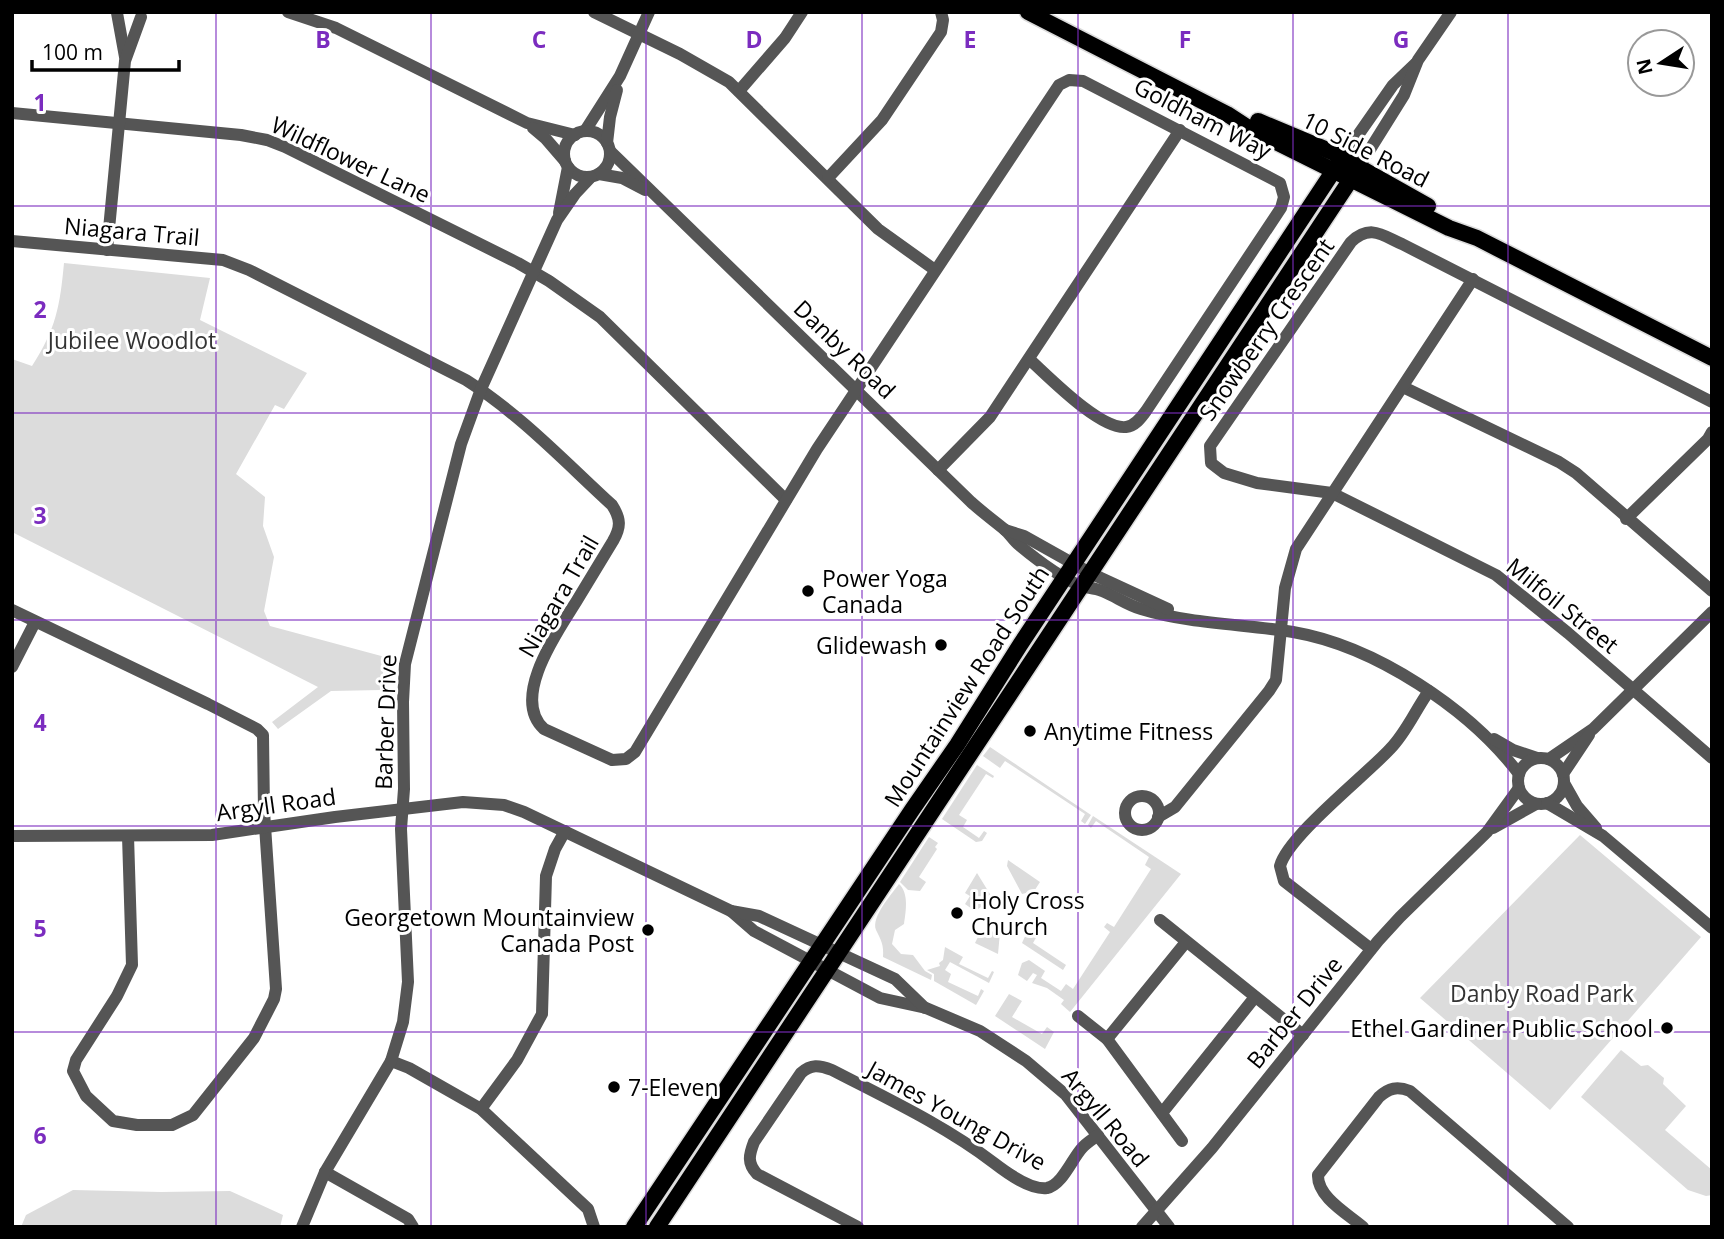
<svg xmlns="http://www.w3.org/2000/svg" width="1724" height="1239" viewBox="0 0 1724 1239" font-family="'Open Sans',sans-serif">
	<style>
		.green { fill: #dcdcdc }
		.lines { fill: none; stroke-linecap: round; stroke-linejoin: round }
		.major-casing { stroke: #dbdbdb; stroke-width: 19 }
		.minor { stroke: #555; stroke-width: 12 }
		.major { stroke: #000; stroke-width: 16 }
		.grid { fill: none; stroke: #7b2cbf; stroke-width: 2; stroke-opacity: 0.55 }
		.poi-dot { fill: #000; stroke: #fff; stroke-width: 2.5 }
		.labels { text-anchor: middle; dominant-baseline: central; stroke-width: 6; stroke-linejoin: round; paint-order: stroke }
		.street-label { font-size: 23px; fill: #000; stroke: #fff }
		.park-label { font-size: 23px; fill: #333; stroke: #fff }
		.poi-label { font-size: 23px; fill: #000; stroke: #fff; text-anchor: start }
		.grid-label { font-size: 23px; text-anchor: middle; font-weight: bold; fill: #7b2cbf; stroke: #fff; stroke-width: 6; stroke-linejoin: round; paint-order: stroke }
	</style>
	<rect width="100%" height="100%" fill="#fff"/>
	<g class="green">
		<path d="M 64,263 L 210,278 L 200,320 L 307,373 L 284,409 L 275,405 L 236,474 L 265,497 L 263,526 L 274,557 L 264,611 L 270,626 L 385,657 L 381,690 L 331,691 L 278,729 L 272,722 L 318,687 L 12,532 L 12,359 L 32,366 C 56,329 60,306 64,263 Z"/>
		<polygon points="990,747 1091,815 1085,824 1081,821 1085,814 1005,761 1000,768 983,756"/>
		<polygon points="977,765 994,776 993,778 986,774 959,815 967,820 963,827 979,838 984,831 987,833 982,841 976,842 942,819"/>
		<polygon points="1093,816 1181,874 1070,1012 1061,1004 1064,1000 1047,988 1032,983 1037,975 1033,973 1027,981 1018,975 1022,963 1029,960 1045,971 1041,978 1061,991 1066,984 1073,989 1110,932 1104,927 1107,923 1114,927 1151,869 1145,865 1149,857 1096,821 1091,828 1088,825"/>
		<polygon points="1580,835 1701,937 1550,1110 1420,998"/>
		<polygon points="929,837 938,843 935,847 937,849 919,877 926,882 920,891 908,890 900,882"/>
		<polygon points="1008,860 1040,882 1031,896 1026,893 1022,894 1007,866"/>
		<polygon points="977,873 993,899 975,911 965,904 970,896 965,893"/>
		<path d="M 899,884 C 909,893 906,911 904,924 L 895,930 L 892,944 L 901,954 L 913,955 L 925,971 L 932,975 L 931,980 L 883,957 C 884,945 881,940 876,930 C 871,917 891,895 899,884 Z"/>
		<polygon points="1028,930 1037,936 1033,943 1066,965 1063,970 1022,943"/>
		<polygon points="981,931 1000,932 998,954 975,943"/>
		<polygon points="945,947 963,957 959,964 988,978 992,971 994,972 989,983 950,962 945,970 951,974 948,982 978,996 981,989 984,991 976,1005 934,981 934,974 927,970 940,966 939,963 943,960"/>
		<polygon points="1009,994 1022,1001 1012,1017 1042,1034 1047,1027 1054,1032 1045,1049 995,1016"/>
		<polygon points="1621,1050 1641,1066 1648,1065 1664,1078 1663,1084 1686,1106 1665,1130 1712,1170 1712,1195 1706,1196 1688,1190 1581,1097"/>
		<polygon points="73,1190 161,1192 230,1191 283,1215 280,1227 21,1227 26,1215"/>
	</g>
	<g class="lines">
		<g class="major-casing">
			<g id="major">
				<polyline points="1028,12 1227,114 1250,129 1449,228 1477,238 1712,358"/>
				<polyline points="1258,121 1332,152 1428,206"/>
				<polyline points="634,1227 912,810 957,745 1020,645 1342,158"/>
				<polyline points="657,1227 1359,167"/>
			</g>
		</g>
		<g class="minor">
			<polyline points="288,12 336,28 527,123 575,135"/>
			<polyline points="594,12 680,54 729,82 878,229 935,270"/>
			<polyline points="117,13 125,57"/>
			<polyline points="739,91 785,38 802,12"/>
			<polyline points="12,113 241,135 267,140 285,147 518,263 549,281 600,317 786,500"/>
			<polyline points="533,128 546,139 565,161"/>
			<polyline points="585,131 620,76 649,12"/>
			<circle cx="587" cy="154" r="23"/>
			<polyline points="607,143 610,117 617,90"/>
			<path d="M 610,151 L 971,502 C 982,512 993,520 1004,529 C 1010,534 1013,540 1019,545 C 1037,560 1059,577 1081,586 C 1088,588 1095,588 1102,591 C 1115,596 1127,605 1141,609 C 1190,624 1243,624 1293,632 C 1375,646 1470,709 1519,774"/>
			<polyline points="1342,158 1393,85 1416,63"/>
			<polyline points="1359,167 1404,95 1418,60 1451,12"/>
			<polyline points="599,174 622,178 645,190"/>
			<polyline points="828,178 882,120 941,32 943,20 941,12"/>
			<polyline points="559,213 568,167"/>
			<path d="M 12,241 L 223,260 L 249,270 L 466,380 C 521,415 564,461 612,505 C 621,519 621,527 613,541 C 601,561 588,582 576,602 C 558,631 510,698 544,729 L 612,760 L 626,759 L 635,752 L 817,449 L 1059,85 L 1069,80 L 1083,81 L 1280,183 L 1284,197 L 1281,208 L 1146,411 C 1141,418 1135,426 1126,427 C 1100,430 1048,376 1029,359"/>
			<polyline points="107,250 125,61 141,17"/>
			<polyline points="1403,387 1559,462 1576,473 1712,591"/>
			<path d="M 1712,402 L 1402,244 C 1382,235 1370,224 1351,242 L 1210,446 L 1211,463 L 1224,473 L 1257,483 L 1332,493 L 1496,575 L 1568,633 L 1712,758"/>
			<polyline points="938,470 990,417 1180,130"/>
			<polyline points="1626,519 1708,439 1712,432"/>
			<polyline points="1005,530 1024,536 1090,573 1168,609"/>
			<polyline points="12,610 208,704 257,729 263,735 264,811 276,989 274,999 254,1038 193,1115 172,1125 137,1125 113,1121 86,1096 73,1071 76,1060 117,996 132,965 128,836"/>
			<polyline points="12,667 35,622"/>
			<polyline points="1494,739 1513,750 1537,758"/>
			<circle cx="1541" cy="781" r="23"/>
			<polyline points="1549,759 1593,729 1712,612"/>
			<polyline points="1563,774 1589,735"/>
			<polyline points="1564,783 1577,806 1596,828"/>
			<circle cx="1142" cy="813" r="17"/>
			<polyline points="1547,803 1603,836 1712,928"/>
			<polyline points="1158,817 1175,807 1269,691 1276,680 1285,588 1296,549 1473,279"/>
			<polyline points="1493,828 1536,804"/>
			<polyline points="12,836 212,835 335,817 463,802 504,805 524,812 731,911 754,931 880,998 926,1008 980,1031 1026,1061 1066,1095 1169,1227"/>
			<polyline points="731,911 759,916 895,979 925,1008"/>
			<polyline points="1160,920 1303,1035"/>
			<path d="M 1371,949 L 1284,881 L 1280,866 C 1288,836 1366,775 1390,749 C 1406,733 1416,709 1429,691"/>
			<polyline points="1078,1016 1107,1039 1182,1141"/>
			<polyline points="1107,1039 1186,942"/>
			<polyline points="391,1061 409,1068 481,1109 588,1209 594,1227"/>
			<polyline points="481,1109 517,1060 542,1014 546,876 555,849 565,831"/>
			<polyline points="1162,1113 1255,997"/>
			<polyline points="325,1172 408,1219 413,1227"/>
			<polyline points="302,1227 325,1172 391,1061 403,1022 408,982 401,829 404,789 403,702 405,664 461,444 481,389 557,220 575,194 591,177"/>
			<path d="M 858,1227 L 757,1174 C 747,1163 749,1155 754,1142 L 801,1073 C 811,1064 819,1065 832,1070 C 888,1099 944,1125 994,1163 C 1007,1173 1030,1190 1047,1188 C 1062,1185 1072,1159 1082,1148 C 1086,1143 1093,1139 1098,1135"/>
			<polyline points="1142,1227 1212,1148 1378,941 1400,917 1487,832 1519,788"/>
			<path d="M 1363,1227 C 1348,1214 1317,1197 1318,1175 L 1379,1097 C 1389,1088 1397,1086 1410,1091 L 1568,1227"/>
		</g>
		<use href="#major" class="major"/>
	</g>
	<path class="grid" d="M 216,12 L 216,1227M 431,12 L 431,1227M 646,12 L 646,1227M 862,12 L 862,1227M 1078,12 L 1078,1227M 1293,12 L 1293,1227M 1508,12 L 1508,1227M 12,206 L 1712,206M 12,413 L 1712,413M 12,620 L 1712,620M 12,826 L 1712,826M 12,1032 L 1712,1032"/>
	<g class="poi-dot">
		<circle cx="808" cy="591" r="7"/>
		<circle cx="941" cy="645" r="7"/>
		<circle cx="1030" cy="731" r="7"/>
		<circle cx="957" cy="913" r="7"/>
		<circle cx="648" cy="930" r="7"/>
		<circle cx="1667" cy="1028" r="7"/>
		<circle cx="614" cy="1087" r="7"/>
	</g>
	<g class="labels">
		<g class="street-label">
			<text transform="translate(1203 118) rotate(27)">Goldham Way</text>
			<text transform="translate(1366 149) rotate(27)">10 Side Road</text>
			<text transform="translate(351 159) rotate(25)">Wildflower Lane</text>
			<text transform="translate(132 231) rotate(5)">Niagara Trail</text>
			<text transform="translate(1266 329) rotate(-55)">Snowberry Crescent</text>
			<text transform="translate(845 349) rotate(44)">Danby Road</text>
			<text transform="translate(558 596) rotate(-60)">Niagara Trail</text>
			<text transform="translate(1563 605) rotate(39)">Milfoil Street</text>
			<text transform="translate(966 686) rotate(-57)">Mountainview Road South</text>
			<text transform="translate(385 722) rotate(-88)">Barber Drive</text>
			<text transform="translate(276 804) rotate(-8)">Argyll Road</text>
			<text transform="translate(1294 1012) rotate(-51)">Barber Drive</text>
			<text transform="translate(957 1115) rotate(29)">James Young Drive</text>
			<text transform="translate(1106 1117) rotate(50)">Argyll Road</text>
		</g>
		<g class="park-label">
			<text x="132" y="340">Jubilee Woodlot</text>
			<text x="1542" y="993">Danby Road Park</text>
		</g>
		<g class="poi-label">
			<text x="822" y="578">Power Yoga<tspan x="822" dy="26">Canada</tspan></text>
			<text x="927" y="645" text-anchor="end">Glidewash</text>
			<text x="1044" y="731">Anytime Fitness</text>
			<text x="971" y="900">Holy Cross<tspan x="971" dy="26">Church</tspan></text>
			<text x="634" y="917" text-anchor="end">Georgetown Mountainview<tspan x="634" dy="26">Canada Post</tspan></text>
			<text x="1653" y="1028" text-anchor="end">Ethel Gardiner Public School</text>
			<text x="628" y="1087">7-Eleven</text>
		</g>
	</g>
	<g class="grid-label">
		<text x="323" y="48">B</text>
		<text x="539" y="48">C</text>
		<text x="754" y="48">D</text>
		<text x="970" y="48">E</text>
		<text x="1185" y="48">F</text>
		<text x="1401" y="48">G</text>
		<text x="40" y="111">1</text>
		<text x="40" y="318">2</text>
		<text x="40" y="524">3</text>
		<text x="40" y="731">4</text>
		<text x="40" y="937">5</text>
		<text x="40" y="1144">6</text>
	</g>
	<rect width="1724" height="1239" fill="none" stroke="#000000" stroke-width="28"/>
	<g transform="translate(1661 63) rotate(258)"><circle r="33" fill="#ffffff" stroke="#999999" stroke-width="2"/>
	<path d="M0-5L12 26L0 18L-12 26Z" fill="#000000"/>
	<text y="-10" font-size="19" font-weight="bold" text-anchor="middle" fill="#000000">N</text>
	</g>
	<path d="M32 60v10h147v-10" fill="none" stroke="#000000" stroke-width="3.5"/>
	<text x="42" y="60" font-size="21" fill="#000000" stroke="#ffffff" stroke-width="5" paint-order="stroke">100 m</text>
</svg>
